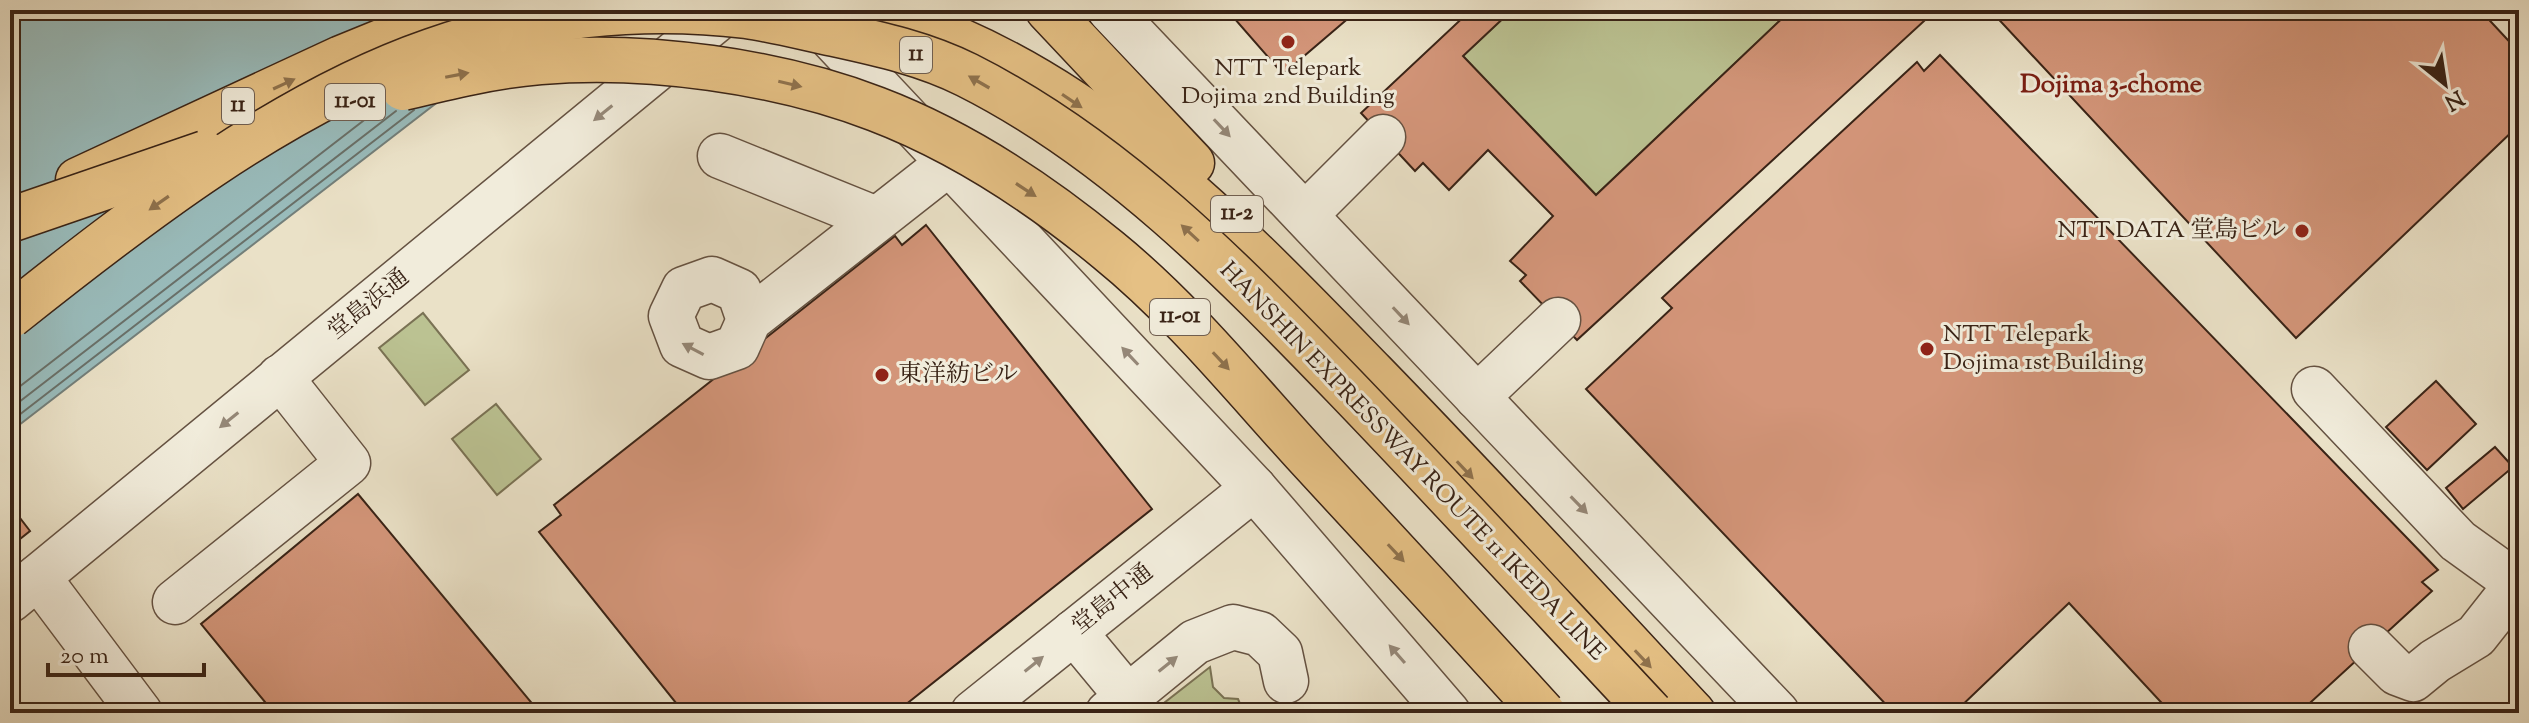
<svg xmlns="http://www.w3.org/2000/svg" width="2529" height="723" viewBox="0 0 2529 723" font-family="'Sorts Mill Goudy','Noto Serif JP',serif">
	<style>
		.green { fill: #bbc292; stroke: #7a7254; stroke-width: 2 }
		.water { fill: #99bcbc; stroke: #737f7a; stroke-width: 2 }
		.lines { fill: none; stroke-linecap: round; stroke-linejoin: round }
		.shore { stroke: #697069; stroke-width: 2 }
		.building { fill: #d39579; stroke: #392316; stroke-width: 2 }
		.minor-casing { stroke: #655242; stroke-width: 47 }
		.highway-casing { stroke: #392316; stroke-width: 47 }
		.minor { stroke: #f1ecdb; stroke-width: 44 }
		.highway { stroke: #e5c084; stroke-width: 44 }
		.highway-bridge-casing { stroke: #392316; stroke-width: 47; stroke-linecap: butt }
		.highway-bridge { stroke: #e5c084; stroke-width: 44 }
		.oneway { fill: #8f724d }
		.oneway2 { fill: #958878 }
		.poi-dot { fill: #8f2418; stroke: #f1ecdb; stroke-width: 3 }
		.labels { text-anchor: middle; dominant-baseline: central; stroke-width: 6; stroke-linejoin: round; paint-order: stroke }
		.shield { fill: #f1ecdb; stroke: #705f51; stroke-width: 2 }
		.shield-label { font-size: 22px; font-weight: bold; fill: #392316 }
		.poi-label { font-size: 24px; fill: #392316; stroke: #f1ecdb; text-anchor: start }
		.street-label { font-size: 24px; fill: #392316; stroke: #f1ecdb }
		.neighbourhood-label { font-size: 26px; font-weight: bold; fill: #7a1f14; stroke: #f1ecdb }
	</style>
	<rect width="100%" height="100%" fill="#eae1c7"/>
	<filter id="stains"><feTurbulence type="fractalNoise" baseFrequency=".0025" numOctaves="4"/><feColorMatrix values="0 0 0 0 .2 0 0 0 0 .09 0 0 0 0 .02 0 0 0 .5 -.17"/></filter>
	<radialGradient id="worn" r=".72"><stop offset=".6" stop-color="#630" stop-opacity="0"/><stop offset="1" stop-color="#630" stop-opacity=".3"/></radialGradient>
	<g class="green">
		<polygon points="1512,10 1791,10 1596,195 1463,56"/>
		<polygon points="423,313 469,370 425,405 379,348"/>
		<polygon points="496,404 541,459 497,495 452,439"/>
		<polygon points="1210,667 1213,687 1224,698 1238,699 1244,713 1158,713 1164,703"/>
	</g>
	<polygon class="water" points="10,10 557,10 10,432"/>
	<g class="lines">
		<g class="shore">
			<polyline points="10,394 385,104"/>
			<polyline points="10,409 396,111"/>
			<polyline points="10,422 414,110"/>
		</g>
	</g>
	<g class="building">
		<polygon points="1227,10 1358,10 1283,74"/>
		<polygon points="1471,10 1512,10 1463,56 1596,195 1791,10 1936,10 1577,340 1520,281 1526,275 1510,261 1553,216 1488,150 1449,190 1423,163 1415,171 1361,113"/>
		<polygon points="1990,10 2480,10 2519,52 2519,125 2296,338"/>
		<polygon points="1940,55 2438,570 2422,582 2432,591 2299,713 2171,713 2069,603 1954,713 1894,713 1586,389 1672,308 1662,298 1917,62 1924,71"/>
		<polygon points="926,225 1152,509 895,713 684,713 539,532 561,515 554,505 895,236 902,245"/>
		<polygon points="2436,381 2476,424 2427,470 2386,427"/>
		<polygon points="2495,447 2513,467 2463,509 2446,488"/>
		<polygon points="358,494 540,713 274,713 201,624"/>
		<polygon points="10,505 30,531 10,547"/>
	</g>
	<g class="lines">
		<g class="minor-casing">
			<g id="minor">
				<polyline points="1110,10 1777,713"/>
				<polyline points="813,18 1254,488 1448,713"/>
				<polyline points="720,156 876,219"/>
				<polyline points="1305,215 1383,137"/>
				<polyline points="749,320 739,291 712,279 684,289 671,316 682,345 709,357 737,347 749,320 949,163"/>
				<polyline points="2314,389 2458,541 2519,585"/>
				<polyline points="1477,397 1558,320"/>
				<polyline points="38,577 140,713"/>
				<polyline points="10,600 728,10"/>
				<polyline points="175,602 348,463 280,377"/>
				<polyline points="1074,632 1127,696"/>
				<polyline points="2371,647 2397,673 2413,679 2435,661 2476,636 2517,584"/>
				<polyline points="973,713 1254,488"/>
				<polyline points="1108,713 1195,642 1233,627 1260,634 1280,653 1286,681"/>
			</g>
		</g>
		<g class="highway-casing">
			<g id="highway">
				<path d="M 875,10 C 1081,67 1229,225 1373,373 C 1482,485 1587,599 1693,713"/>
				<polyline points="1048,10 1192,163"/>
				<polyline points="78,180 341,58 422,25 471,10"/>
			</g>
		</g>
		<use href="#minor" class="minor"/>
		<use href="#highway" class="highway"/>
		<g class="highway-bridge-casing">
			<g id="highway-bridge">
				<path d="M 403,88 C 448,77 494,66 540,62 C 646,53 777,71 876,109 C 960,141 1040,194 1108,250 C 1182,310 1243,386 1307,456 C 1386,541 1465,627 1543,713"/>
				<polyline points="10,220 205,153"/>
				<path d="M 10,316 C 134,217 281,103 431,51 C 532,15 640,3 746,16 C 775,20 805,28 834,34 C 880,44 925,54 967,75 C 1114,149 1230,268 1343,385 C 1447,493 1548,603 1651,713"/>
			</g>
		</g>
		<use href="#highway-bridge" class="highway-bridge"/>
	</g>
	<defs><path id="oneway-solid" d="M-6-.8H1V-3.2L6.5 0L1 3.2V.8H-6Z" transform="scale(2)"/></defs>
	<g class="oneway">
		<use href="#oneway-solid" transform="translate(457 75) rotate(-11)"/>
		<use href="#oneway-solid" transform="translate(979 82) rotate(-150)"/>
		<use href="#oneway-solid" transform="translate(284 84) rotate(-25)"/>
		<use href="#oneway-solid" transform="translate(790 84) rotate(13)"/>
		<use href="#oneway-solid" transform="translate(1072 101) rotate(34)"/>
		<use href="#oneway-solid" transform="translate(1026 190) rotate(33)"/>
		<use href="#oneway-solid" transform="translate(159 203) rotate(145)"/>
		<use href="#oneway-solid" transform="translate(1190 233) rotate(-137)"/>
		<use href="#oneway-solid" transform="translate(1221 361) rotate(47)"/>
		<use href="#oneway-solid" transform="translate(1465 470) rotate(47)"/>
		<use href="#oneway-solid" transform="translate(1396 553) rotate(47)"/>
		<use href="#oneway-solid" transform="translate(1643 659) rotate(47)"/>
	</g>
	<g class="oneway2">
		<use href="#oneway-solid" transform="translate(603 113) rotate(141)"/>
		<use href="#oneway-solid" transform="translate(1222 128) rotate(47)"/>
		<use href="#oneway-solid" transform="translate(1401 316) rotate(47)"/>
		<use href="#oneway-solid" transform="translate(693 349) rotate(-152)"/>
		<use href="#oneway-solid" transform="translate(1130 356) rotate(-133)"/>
		<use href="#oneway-solid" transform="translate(229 420) rotate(141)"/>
		<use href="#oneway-solid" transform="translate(1579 505) rotate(46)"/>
		<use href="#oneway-solid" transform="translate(1397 654) rotate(-131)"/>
		<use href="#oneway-solid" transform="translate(1034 664) rotate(-39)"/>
		<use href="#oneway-solid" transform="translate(1168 664) rotate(-39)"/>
	</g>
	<g class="poi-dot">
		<circle cx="1288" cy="42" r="8"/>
		<circle cx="2302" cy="231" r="8"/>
		<circle cx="1927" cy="349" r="8"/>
		<circle cx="882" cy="375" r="8"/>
	</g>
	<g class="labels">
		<g class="shield">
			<rect x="900" y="37" width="32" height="36" rx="6"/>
			<rect x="325" y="84" width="60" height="36" rx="6"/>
			<rect x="222" y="88" width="32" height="36" rx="6"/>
			<rect x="1211" y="196" width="52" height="36" rx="6"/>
			<rect x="1150" y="299" width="60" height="36" rx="6"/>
		</g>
		<g class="shield-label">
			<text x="916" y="55">11</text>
			<text x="355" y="102">11-01</text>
			<text x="238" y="106">11</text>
			<text x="1237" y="214">11-2</text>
			<text x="1180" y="317">11-01</text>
		</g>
		<g class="poi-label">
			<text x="1288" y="69" text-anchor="middle">NTT Telepark<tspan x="1288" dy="28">Dojima 2nd Building</tspan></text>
			<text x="2286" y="231" text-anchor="end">NTT DATA 堂島ビル</text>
			<text x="1943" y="335">NTT Telepark<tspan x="1943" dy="28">Dojima 1st Building</tspan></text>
			<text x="898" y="375">東洋紡ビル</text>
		</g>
		<g class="street-label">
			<text transform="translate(369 305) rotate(-39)">堂島浜通</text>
			<text transform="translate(1412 462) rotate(46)">HANSHIN EXPRESSWAY ROUTE 11 IKEDA LINE</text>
			<text transform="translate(1113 600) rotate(-39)">堂島中通</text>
		</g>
		<g class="neighbourhood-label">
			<text x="2111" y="85">Dojima 3-chome</text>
		</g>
	</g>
	<rect width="2529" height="723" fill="none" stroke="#eae1c7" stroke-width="40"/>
	<rect x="12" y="12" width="2505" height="699" fill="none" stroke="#392316" stroke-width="4"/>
	<rect x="20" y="20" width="2489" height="683" fill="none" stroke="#392316" stroke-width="2"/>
	<g transform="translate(2445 84) rotate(150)" stroke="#f1ecdb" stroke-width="6" paint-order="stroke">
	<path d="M0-6L14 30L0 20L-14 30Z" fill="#392316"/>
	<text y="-12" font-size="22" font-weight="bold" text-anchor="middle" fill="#392316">N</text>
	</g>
	<path d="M48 663v12h156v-12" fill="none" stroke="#392316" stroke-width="4"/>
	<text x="60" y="663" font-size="24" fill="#392316" stroke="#f1ecdb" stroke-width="6" paint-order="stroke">20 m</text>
	<rect width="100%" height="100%" filter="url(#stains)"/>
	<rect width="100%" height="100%" fill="url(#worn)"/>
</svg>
